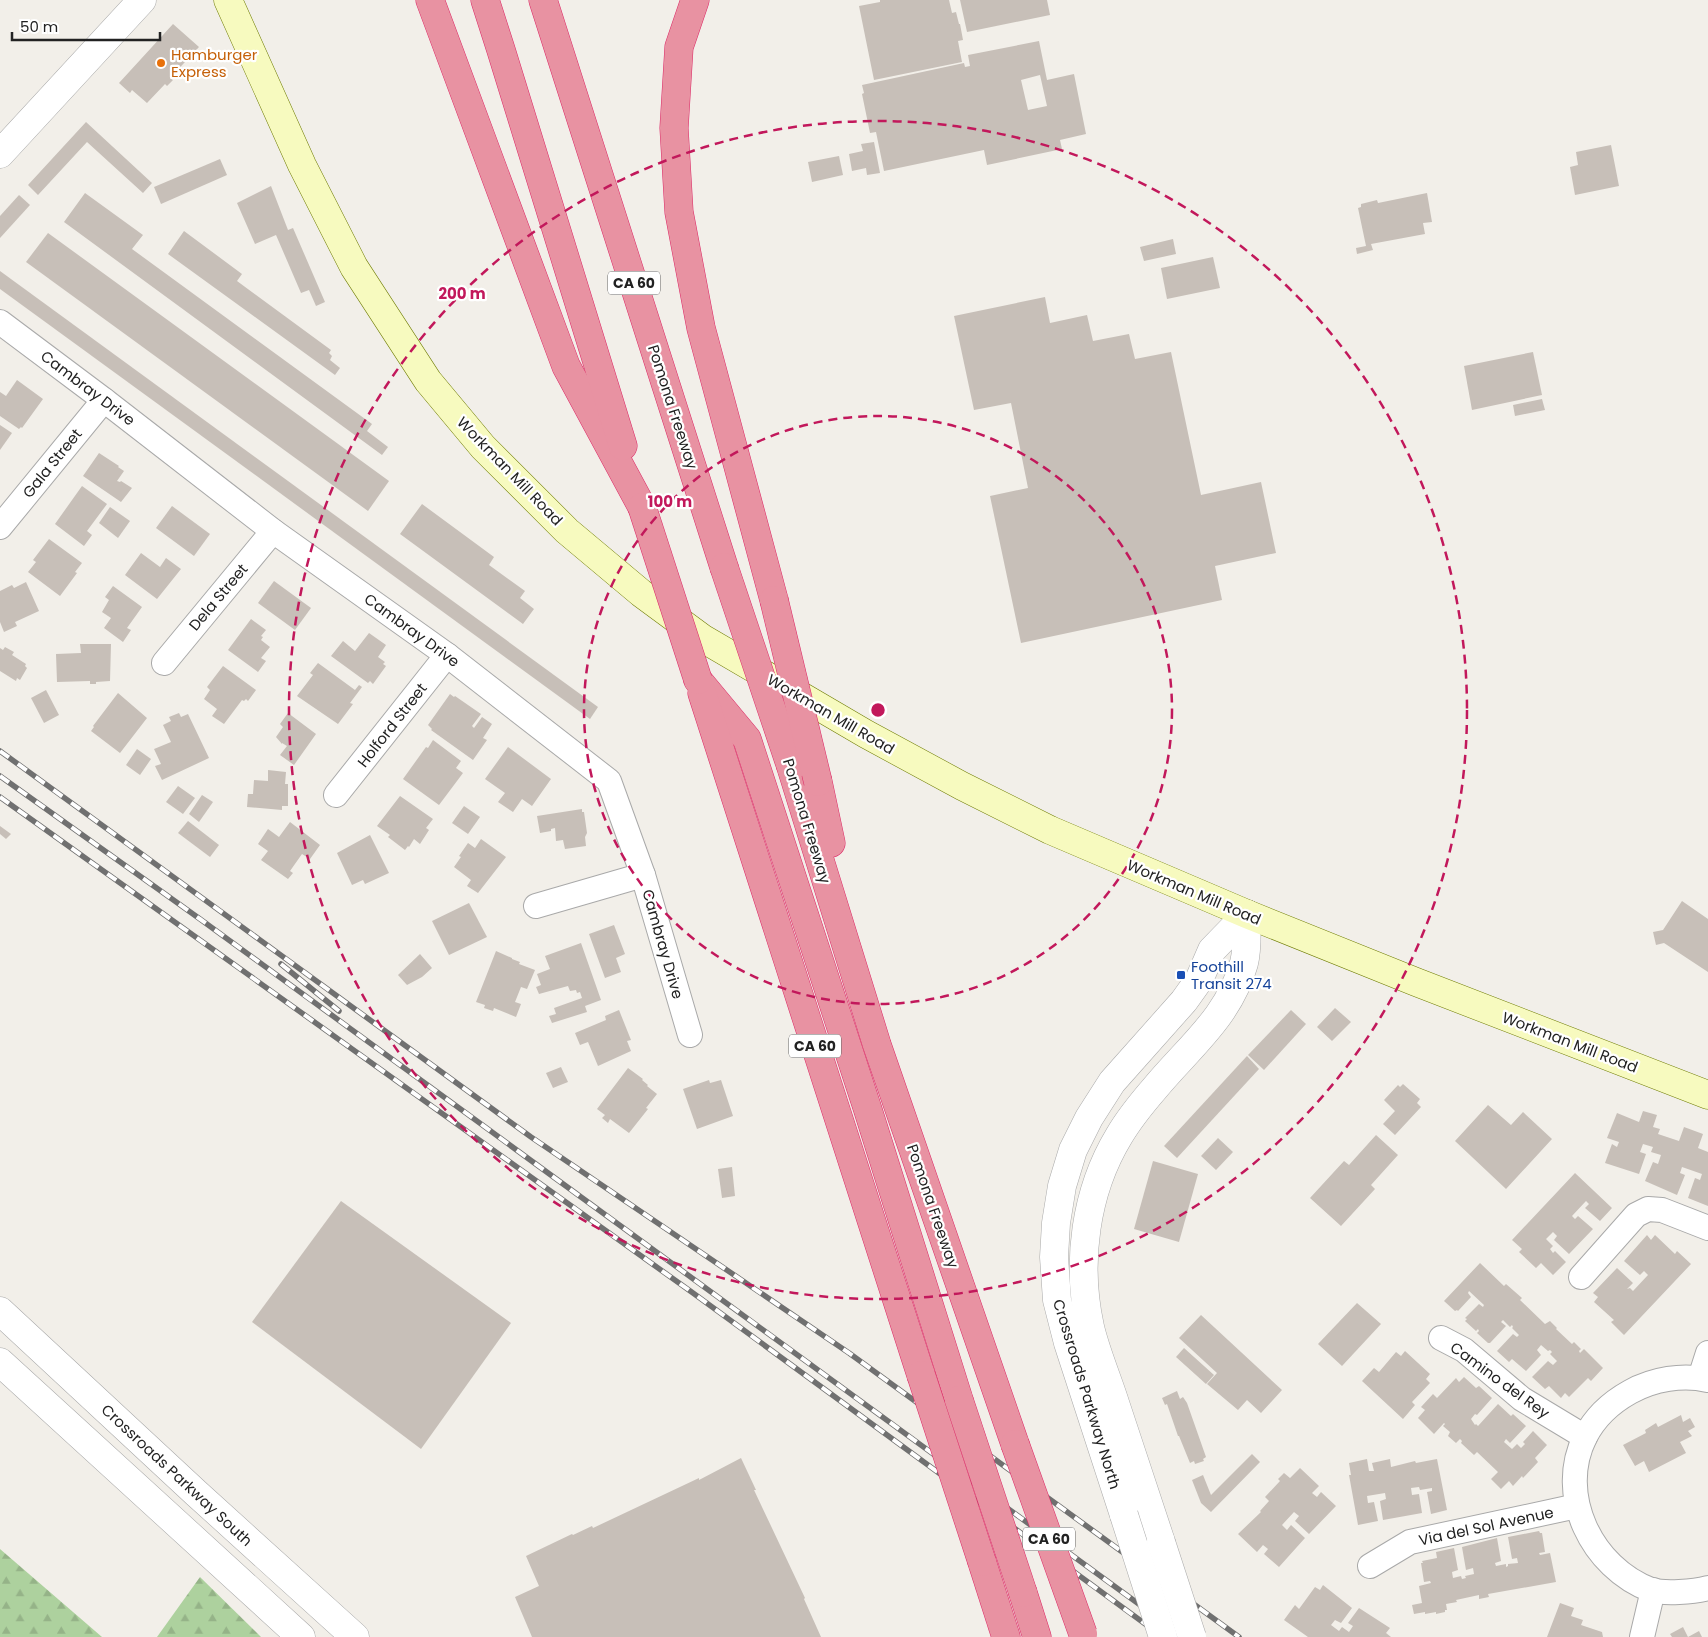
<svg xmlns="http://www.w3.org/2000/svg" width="1708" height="1637" viewBox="0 0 1708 1637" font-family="Poppins,sans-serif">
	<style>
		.forest { fill: url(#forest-firs) }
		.building { fill: #c7bfb8; fill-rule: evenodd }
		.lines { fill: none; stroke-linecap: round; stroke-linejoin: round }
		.minor-casing { stroke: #a9a9a9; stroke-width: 26 }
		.tertiary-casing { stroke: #a9a9a9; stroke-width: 29 }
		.secondary-casing { stroke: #707d05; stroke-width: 29 }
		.motorway-casing { stroke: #dc2a67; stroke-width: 29 }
		.minor { stroke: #fff; stroke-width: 24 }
		.tertiary { stroke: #fff; stroke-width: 28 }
		.secondary { stroke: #f7fabf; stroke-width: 28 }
		.motorway { stroke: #e892a2; stroke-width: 28 }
		.rail-casing { stroke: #707070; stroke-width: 5.5 }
		.rail { stroke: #fff; stroke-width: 4; stroke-dasharray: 11; stroke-linecap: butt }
		.tertiary-bridge-casing { stroke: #a9a9a9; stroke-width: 29; stroke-linecap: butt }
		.motorway-bridge-casing { stroke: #dc2a67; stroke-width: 29; stroke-linecap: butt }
		.tertiary-bridge { stroke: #fff; stroke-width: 28 }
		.motorway-bridge { stroke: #e892a2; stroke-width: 28 }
		.ring { fill: none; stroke: #c2185b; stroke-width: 2.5; stroke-dasharray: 9 6 }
		.food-dot { fill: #e8710a; stroke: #fff; stroke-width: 2 }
		.transit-dot { fill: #1a4fb4; stroke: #fff; stroke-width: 2 }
		.labels { text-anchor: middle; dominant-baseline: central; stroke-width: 4.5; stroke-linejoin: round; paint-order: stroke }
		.shield { fill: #fff; stroke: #646464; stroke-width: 1 }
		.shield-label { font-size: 14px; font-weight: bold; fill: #222 }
		.food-label { font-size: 15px; fill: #c56008; stroke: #fff; text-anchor: start }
		.street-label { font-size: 15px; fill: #222; stroke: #fff }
		.transit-label { font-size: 15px; fill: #164399; stroke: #fff; text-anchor: start }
		.centre { fill: #c2185b; stroke: #fff; stroke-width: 2.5 }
		.ring-label { font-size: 15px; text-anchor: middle; font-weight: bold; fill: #c2185b; stroke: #fff; stroke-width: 4.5; stroke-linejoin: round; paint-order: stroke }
	</style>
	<defs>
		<pattern id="forest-firs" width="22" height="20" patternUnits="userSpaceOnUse" patternTransform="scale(1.25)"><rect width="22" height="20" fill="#add19e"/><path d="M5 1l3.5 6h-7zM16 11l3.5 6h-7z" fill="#95b388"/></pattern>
	</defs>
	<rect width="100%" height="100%" fill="#f2efe9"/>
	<g class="forest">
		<polygon points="0,1549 102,1637 0,1637"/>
		<polygon points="200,1577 261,1637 157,1637"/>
	</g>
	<g class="building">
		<polygon points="880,0 949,0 952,13 956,12 959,24 960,24 963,40 958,41 962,62 874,80 859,6 880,2"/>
		<polygon points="960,0 1047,0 1050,15 967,32"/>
		<polygon points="173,24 199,47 170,78 173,80 167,86 165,84 147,103 132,90 130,93 119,83"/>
		<path d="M 1039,41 L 1047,80 L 1074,74 L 1086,134 L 1060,140 L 1062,149 L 987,165 L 984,150 L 884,171 L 876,132 L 870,133 L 862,94 L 864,93 L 862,85 L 964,63 L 965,67 L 970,66 L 968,55 ZM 1040,75 L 1047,106 L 1028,110 L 1021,80 Z"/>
		<polygon points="86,122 152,183 143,193 87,142 38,195 28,185"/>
		<polygon points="874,142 880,173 867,175 866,168 852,171 849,154 863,151 861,144"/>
		<polygon points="1611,145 1619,186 1575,195 1570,167 1578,165 1576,152"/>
		<polygon points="839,156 843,175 812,182 808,162"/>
		<polygon points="220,159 227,175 161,204 154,187"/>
		<polygon points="271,186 288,230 293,228 325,302 316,306 309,290 301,293 276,235 255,244 237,203"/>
		<polygon points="85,193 143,235 132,249 372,424 367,431 388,447 382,455 64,222"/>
		<polygon points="1427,193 1432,222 1423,223 1425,234 1371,244 1373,250 1357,254 1356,248 1366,246 1358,208 1361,207 1361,204 1377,200 1378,203"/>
		<polygon points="19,195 30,205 0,238 0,216"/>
		<polygon points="184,231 242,274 237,281 331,350 329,353 332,356 330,360 340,368 335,375 168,254"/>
		<polygon points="48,233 389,481 368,511 26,262"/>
		<polygon points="1173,239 1176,254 1144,261 1140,247"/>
		<polygon points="1213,257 1220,288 1167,299 1161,268"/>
		<polygon points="0,271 598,707 590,719 0,289"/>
		<polygon points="1045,297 1050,323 1087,315 1093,341 1129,334 1135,359 1171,352 1201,495 1261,482 1276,553 1215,566 1222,600 1021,643 990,496 1028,488 1011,403 974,410 954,316"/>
		<polygon points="1533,352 1542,395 1472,410 1464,366"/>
		<polygon points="17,380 43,399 22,428 21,427 19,429 0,416 0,392 6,396"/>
		<polygon points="1542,399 1545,410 1515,416 1513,405"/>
		<polygon points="0,425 12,433 0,450"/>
		<polygon points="99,453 119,466 118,467 124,471 117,481 120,482 121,481 132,488 121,502 83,476"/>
		<polygon points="82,486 107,504 87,531 92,535 84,546 55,524"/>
		<polygon points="422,504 494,557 489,565 525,591 520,598 534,609 523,624 400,534"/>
		<polygon points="172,506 210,534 194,556 156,528"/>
		<polygon points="110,507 130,521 118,538 99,523"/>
		<polygon points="49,539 82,563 75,572 77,573 60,596 28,572 36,562 33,560"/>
		<polygon points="141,553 160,567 166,558 181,569 157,599 125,575"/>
		<polygon points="274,581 311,608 295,630 258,603"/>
		<polygon points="26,582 39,611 15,622 17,626 4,632 0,622 0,591 12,585 14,588"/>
		<polygon points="113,586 142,607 127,628 131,630 123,642 104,628 111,618 102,612 109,600 105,597"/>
		<polygon points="251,619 266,630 261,636 263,637 261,640 270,647 261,658 266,661 258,672 228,650"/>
		<polygon points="369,633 386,645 378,657 385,662 383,664 386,666 373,684 370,681 368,683 331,656 343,641 355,651"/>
		<polygon points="80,644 111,644 110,681 96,682 96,684 90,684 90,681 57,682 56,654 81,653"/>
		<polygon points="5,647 14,652 12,655 26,664 25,666 27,668 20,680 17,678 16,681 0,671 0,648 3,650"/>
		<polygon points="318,663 355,690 359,685 362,687 350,703 353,704 338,724 297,696 313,675 310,673"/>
		<polygon points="223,666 256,690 248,701 246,699 244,701 242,700 224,724 212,716 217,709 204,699 210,690 207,687"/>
		<polygon points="46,690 59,715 44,723 31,698"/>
		<polygon points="118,693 147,718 120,753 91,731 94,727 93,726"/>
		<polygon points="450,694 454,697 455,696 481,714 472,726 474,728 482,717 492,724 483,738 487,740 473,760 431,730 432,729 428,725"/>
		<polygon points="179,713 181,717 188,714 209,758 162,780 155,766 161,764 154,749 171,742 163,725 171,721 169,717"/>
		<polygon points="288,713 316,734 294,765 280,755 287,746 282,743 282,744 276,737 283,727 280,724"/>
		<polygon points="433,740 461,761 456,768 463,773 439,805 403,779 426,747 428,748"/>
		<polygon points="508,747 551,779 532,806 522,799 513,812 498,802 505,793 485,779"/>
		<polygon points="137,749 151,759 140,775 126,765"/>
		<polygon points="268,770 286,772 285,784 288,784 288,806 282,806 282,810 247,807 248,794 253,794 254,780 268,781"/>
		<polygon points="178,786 195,798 183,814 166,802"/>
		<polygon points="202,795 213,802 199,822 189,814"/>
		<polygon points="400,796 433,819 426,828 429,830 420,844 414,839 409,847 408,846 405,850 388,837 390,835 377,826"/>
		<polygon points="464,806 480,817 468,834 452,823"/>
		<polygon points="582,809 582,812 584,812 587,833 585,837 586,846 565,849 563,840 556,841 555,828 551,829 551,831 540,833 537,816"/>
		<polygon points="188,821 219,845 210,857 178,833"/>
		<polygon points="290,822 320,845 310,859 302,854 290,871 293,873 288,879 261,860 268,851 258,844 268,829 279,837"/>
		<polygon points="0,826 11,834 6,839 0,834"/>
		<polygon points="370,835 389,873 365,884 363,880 352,885 337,853"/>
		<polygon points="481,839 506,857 478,893 467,886 471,880 454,867 461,857 459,856 468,843 475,848"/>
		<polygon points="1682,901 1708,919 1708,972 1664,943 1656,945 1653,932 1663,930"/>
		<polygon points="469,903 487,937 449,955 432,921"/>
		<polygon points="614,925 625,954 616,958 621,972 605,978 589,934"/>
		<polygon points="581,943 601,1000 585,1006 587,1012 552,1023 549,1016 556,1014 554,1008 582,998 580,992 577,993 576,990 570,991 568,986 539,994 536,987 541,985 537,974 550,969 545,956"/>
		<polygon points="496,951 512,958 512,959 520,962 519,964 535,970 527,989 521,987 515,1002 521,1004 516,1017 494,1008 493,1011 484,1008 485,1005 476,1002"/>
		<polygon points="420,954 432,968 422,977 407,985 398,975"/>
		<polygon points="1335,1008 1351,1022 1332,1041 1317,1027"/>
		<polygon points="619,1010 631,1040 627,1041 631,1051 598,1066 588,1042 580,1045 575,1033 606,1020 605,1016"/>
		<polygon points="1291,1010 1306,1024 1264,1070 1248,1055"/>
		<polygon points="1247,1056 1259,1069 1177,1158 1164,1146"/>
		<polygon points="561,1067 568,1082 553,1088 546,1073"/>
		<polygon points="628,1068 643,1079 642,1080 648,1085 647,1086 657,1094 646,1108 648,1109 629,1133 610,1119 608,1123 602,1118 605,1115 597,1109"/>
		<polygon points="709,1080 710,1083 721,1080 733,1116 697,1129 683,1089"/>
		<polygon points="1403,1084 1420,1099 1417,1103 1421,1107 1395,1135 1383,1124 1395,1111 1384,1100 1398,1085 1400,1087"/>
		<polygon points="1488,1105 1511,1125 1523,1112 1552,1139 1506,1189 1455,1141"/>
		<polygon points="1643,1111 1657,1115 1653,1127 1660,1129 1658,1134 1679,1141 1684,1127 1703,1134 1698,1148 1708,1152 1708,1206 1688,1198 1695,1178 1700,1180 1702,1174 1682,1167 1680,1173 1685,1175 1677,1195 1645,1181 1653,1162 1658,1164 1661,1155 1651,1152 1653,1147 1643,1144 1640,1152 1646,1154 1639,1174 1605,1163 1612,1144 1617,1147 1619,1142 1607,1138 1617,1113 1639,1122"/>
		<polygon points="1376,1135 1398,1155 1371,1185 1375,1189 1341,1226 1310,1198 1344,1161 1349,1165"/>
		<polygon points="1218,1138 1233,1152 1216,1170 1201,1156"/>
		<polygon points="1153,1161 1198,1174 1179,1242 1134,1229"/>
		<polygon points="732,1167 735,1196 722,1198 718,1169"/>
		<polygon points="1575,1173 1612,1208 1600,1221 1585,1208 1589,1204 1586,1201 1572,1216 1575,1219 1578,1216 1593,1229 1569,1254 1554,1240 1557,1236 1553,1232 1546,1239 1553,1246 1550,1249 1553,1253 1555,1251 1566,1262 1553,1275 1541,1263 1536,1268 1519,1252 1522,1249 1512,1240"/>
		<polygon points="341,1201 511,1323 421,1449 252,1322"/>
		<polygon points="1647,1235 1651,1240 1655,1235 1675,1254 1677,1251 1691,1264 1624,1335 1611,1322 1614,1320 1594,1302 1598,1297 1593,1293 1617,1268 1633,1283 1627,1289 1630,1288 1633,1291 1648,1275 1644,1271 1640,1275 1624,1261"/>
		<polygon points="1480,1263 1504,1286 1506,1284 1522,1298 1520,1300 1545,1324 1550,1321 1557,1328 1556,1329 1572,1344 1574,1342 1581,1349 1579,1351 1580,1353 1584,1349 1603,1368 1591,1381 1588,1378 1569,1397 1565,1393 1561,1398 1549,1386 1545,1389 1532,1377 1548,1361 1553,1365 1557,1361 1550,1354 1552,1352 1550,1350 1548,1351 1541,1345 1537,1350 1541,1355 1526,1371 1512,1359 1509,1362 1497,1351 1513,1334 1517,1337 1519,1335 1512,1328 1513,1327 1512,1325 1510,1327 1503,1320 1501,1322 1506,1326 1490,1343 1488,1343 1477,1333 1479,1331 1478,1329 1476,1331 1465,1321 1467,1319 1465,1318 1479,1304 1483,1307 1484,1305 1469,1291 1468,1293 1471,1297 1458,1311 1457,1310 1455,1311 1444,1301"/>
		<polygon points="1357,1303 1381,1324 1342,1366 1318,1344"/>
		<polygon points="1201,1315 1282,1390 1261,1413 1247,1400 1238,1410 1207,1384 1217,1373 1179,1338"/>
		<polygon points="1184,1348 1214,1375 1206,1384 1176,1357"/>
		<polygon points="1405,1351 1430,1374 1426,1379 1430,1383 1412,1402 1415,1405 1403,1419 1362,1381 1374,1368 1379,1372 1396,1352 1401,1356"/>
		<polygon points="1464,1377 1476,1388 1479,1386 1492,1398 1477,1415 1475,1414 1471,1419 1475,1425 1476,1424 1478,1426 1498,1404 1511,1416 1513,1414 1526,1426 1510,1443 1506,1439 1504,1442 1512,1449 1517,1444 1521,1448 1525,1444 1523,1442 1533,1431 1547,1445 1535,1458 1538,1462 1523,1478 1522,1476 1513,1486 1509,1481 1501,1489 1491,1479 1498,1472 1477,1452 1474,1455 1461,1443 1462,1441 1460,1439 1456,1443 1448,1436 1450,1432 1443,1426 1445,1424 1444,1423 1434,1434 1418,1418 1425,1410 1421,1407 1433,1394 1437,1398 1456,1378 1459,1382"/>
		<polygon points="1177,1391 1180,1399 1183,1397 1187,1403 1206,1457 1203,1459 1204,1461 1195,1464 1194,1461 1190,1463 1179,1436 1178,1436 1167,1404 1165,1405 1162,1398"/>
		<polygon points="1681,1415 1683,1422 1690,1418 1695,1427 1688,1431 1692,1436 1680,1442 1686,1453 1649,1472 1644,1461 1635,1466 1623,1445 1646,1433 1645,1430 1656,1423 1658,1427"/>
		<polygon points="1252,1454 1260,1462 1211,1512 1201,1503 1192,1480 1203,1475 1211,1495"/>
		<polygon points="741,1458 756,1490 754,1490 805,1598 804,1599 821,1637 532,1637 515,1597 539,1586 526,1556 572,1534 573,1535 592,1526 593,1528 699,1478 699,1480"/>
		<polygon points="1367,1459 1369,1471 1374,1471 1372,1463 1390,1459 1391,1467 1415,1461 1416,1463 1437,1459 1447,1510 1431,1514 1427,1492 1432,1491 1432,1488 1420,1490 1419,1487 1411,1488 1412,1495 1419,1494 1422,1513 1383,1520 1380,1501 1386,1499 1385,1493 1367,1496 1368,1503 1374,1502 1378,1521 1358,1525 1349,1475 1351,1475 1349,1463"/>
		<polygon points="1300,1468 1319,1486 1312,1493 1317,1497 1321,1492 1336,1506 1309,1534 1295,1521 1299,1516 1294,1512 1282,1525 1287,1530 1291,1525 1305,1538 1279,1567 1264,1554 1268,1549 1263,1545 1257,1552 1238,1534 1261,1512 1260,1511 1269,1501 1265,1497 1280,1481 1278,1479 1284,1473 1290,1478"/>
		<polygon points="1539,1531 1540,1533 1542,1533 1545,1552 1539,1553 1540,1555 1550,1553 1556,1582 1488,1594 1489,1597 1479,1599 1479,1595 1456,1600 1457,1602 1446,1604 1447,1610 1445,1610 1445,1612 1436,1614 1436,1612 1425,1614 1425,1612 1414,1614 1412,1605 1422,1603 1419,1586 1431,1583 1430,1581 1424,1582 1421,1563 1423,1563 1422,1561 1437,1558 1436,1552 1454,1548 1458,1570 1452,1572 1453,1578 1461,1576 1462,1579 1466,1578 1465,1576 1474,1574 1473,1568 1466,1570 1462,1547 1497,1538 1501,1561 1495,1563 1496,1566 1506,1564 1506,1567 1508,1566 1508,1564 1518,1563 1517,1558 1512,1559 1508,1537"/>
		<polygon points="1323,1585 1352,1608 1341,1623 1335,1620 1331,1625 1339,1631 1342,1627 1349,1632 1353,1626 1348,1623 1359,1608 1390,1628 1386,1633 1391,1637 1308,1637 1284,1620 1295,1605 1299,1609 1315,1587 1320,1590"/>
		<polygon points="1560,1603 1574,1608 1571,1616 1583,1620 1581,1625 1602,1632 1603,1637 1547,1637"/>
		<polygon points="1683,1627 1688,1637 1699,1631 1702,1637 1672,1637 1670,1634"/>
	</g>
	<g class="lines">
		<g class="minor-casing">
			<g id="minor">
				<polyline points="0,322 104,400 273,531 447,655 609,781 643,875 690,1035"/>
				<polyline points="0,527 104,400"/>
				<polyline points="164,663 273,531"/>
				<polyline points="336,795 447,655"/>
				<polyline points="536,906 643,875"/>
				<polyline points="1581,1277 1636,1215 1648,1209 1662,1210 1708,1228"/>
				<polyline points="1441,1338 1464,1350 1522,1399 1585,1437"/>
				<polyline points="1700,1378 1708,1353"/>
				<path d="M 1708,1380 C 1683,1374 1653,1379 1630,1392 C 1612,1402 1595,1417 1585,1437 C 1556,1495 1592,1568 1651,1590 C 1664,1594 1694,1592 1708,1588"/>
				<polyline points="1370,1566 1410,1542 1577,1506"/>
				<polyline points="1642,1637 1653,1590"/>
			</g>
		</g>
		<g class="tertiary-casing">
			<g id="tertiary">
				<polyline points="0,154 142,0"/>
				<polyline points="0,1311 196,1493 355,1637"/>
				<polyline points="0,1362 301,1637"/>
				<polyline points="1124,1515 1068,1343 1057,1300 1054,1257 1056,1223 1062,1186 1073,1150 1089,1118 1112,1082 1184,1001 1199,980 1212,950 1247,914"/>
				<path d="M 1161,1542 C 1146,1497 1131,1451 1116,1406 C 1108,1380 1096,1353 1090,1327 C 1076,1263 1085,1192 1119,1136 C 1129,1119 1142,1103 1155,1088 C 1189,1047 1229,1017 1244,963 C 1248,948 1246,929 1247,914"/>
			</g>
		</g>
		<g class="secondary-casing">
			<polyline id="secondary" points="228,0 302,165 354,267 428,381 483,447 567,531 641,593 702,638 866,734 962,786 1050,830 1247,914 1416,982 1708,1095"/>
		</g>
		<g class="motorway-casing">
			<g id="motorway">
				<polyline points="430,0 566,366 642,507"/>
				<polyline points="485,0 501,50 623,446"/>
				<polyline points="543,0 724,567"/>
				<polyline points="695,0 679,47 674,128 679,212 701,328 774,600"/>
				<polyline points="698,680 747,739 867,1107 959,1400"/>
				<polyline points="702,693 921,1375"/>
				<polyline points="791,767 877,1045 1015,1444"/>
				<polyline points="818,782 831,843"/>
				<polyline points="982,1562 1006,1637"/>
				<polyline points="1023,1593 1037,1637"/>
			</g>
		</g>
		<use href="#minor" class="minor"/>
		<use href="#tertiary" class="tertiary"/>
		<use href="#secondary" class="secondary"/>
		<use href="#motorway" class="motorway"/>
		<g class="rail-casing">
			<g id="rail">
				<polyline points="0,751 531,1137 849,1353 1239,1637"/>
				<polyline points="0,776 200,919 1184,1637"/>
				<polyline points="0,797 693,1293 1163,1637"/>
				<polyline points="281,964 339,1011"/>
			</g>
		</g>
		<use href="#rail" class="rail"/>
		<g class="tertiary-bridge-casing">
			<g id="tertiary-bridge">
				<polyline points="1124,1515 1163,1637"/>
				<polyline points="1161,1542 1192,1637"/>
			</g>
		</g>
		<g class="motorway-bridge-casing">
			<g id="motorway-bridge">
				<polyline points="642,507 698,680"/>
				<polyline points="724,567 791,767"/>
				<polyline points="774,600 818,782"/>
				<polyline points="921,1375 982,1562"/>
				<polyline points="959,1400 1023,1593"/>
				<polyline points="1015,1444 1083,1634"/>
			</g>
		</g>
		<use href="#tertiary-bridge" class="tertiary-bridge"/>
		<use href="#motorway-bridge" class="motorway-bridge"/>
	</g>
	<g class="ring">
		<circle cx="878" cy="710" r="294"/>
		<circle cx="878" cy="710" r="589"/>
	</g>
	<circle class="food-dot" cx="161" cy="63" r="5"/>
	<rect class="transit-dot" x="1176" y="970" width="10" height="10" rx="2.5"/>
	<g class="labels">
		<g class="shield">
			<rect x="608" y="271.5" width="52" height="23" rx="4"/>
			<rect x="789" y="1034.5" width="52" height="23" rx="4"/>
			<rect x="1023" y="1527.5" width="52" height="23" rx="4"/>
		</g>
		<g class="shield-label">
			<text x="634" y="283">CA 60</text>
			<text x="815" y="1046">CA 60</text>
			<text x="1049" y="1539">CA 60</text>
		</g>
		<g class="food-label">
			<text x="171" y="54">Hamburger<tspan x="171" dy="17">Express</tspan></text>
		</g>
		<g class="street-label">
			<text transform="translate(88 388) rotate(37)">Cambray Drive</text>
			<text transform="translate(673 407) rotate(72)">Pomona Freeway</text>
			<text transform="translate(52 463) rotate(-51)">Gala Street</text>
			<text transform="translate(510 471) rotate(46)">Workman Mill Road</text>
			<text transform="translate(218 597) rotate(-50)">Dela Street</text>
			<text transform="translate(412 630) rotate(36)">Cambray Drive</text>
			<text transform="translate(831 714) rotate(30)">Workman Mill Road</text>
			<text transform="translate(392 725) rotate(-52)">Holford Street</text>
			<text transform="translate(807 821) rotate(73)">Pomona Freeway</text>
			<text transform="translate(1194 892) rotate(23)">Workman Mill Road</text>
			<text transform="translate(663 944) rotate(74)">Cambray Drive</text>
			<text transform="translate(1570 1042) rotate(21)">Workman Mill Road</text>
			<text transform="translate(933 1206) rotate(71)">Pomona Freeway</text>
			<text transform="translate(1500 1380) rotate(36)">Camino del Rey</text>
			<text transform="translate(1087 1394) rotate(73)">Crossroads Parkway North</text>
			<text transform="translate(177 1475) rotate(43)">Crossroads Parkway South</text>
			<text transform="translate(1486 1526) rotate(-12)">Via del Sol Avenue</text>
		</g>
		<g class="transit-label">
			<text x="1191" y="966">Foothill<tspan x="1191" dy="17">Transit 274</tspan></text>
		</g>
	</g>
	<circle cx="878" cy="710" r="8" class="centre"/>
	<g class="ring-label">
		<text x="462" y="299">200 m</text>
		<text x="670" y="507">100 m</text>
	</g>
	<path d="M12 32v8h148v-8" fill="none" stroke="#222222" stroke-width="2.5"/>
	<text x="20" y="32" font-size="15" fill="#222222" stroke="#ffffff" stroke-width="4" paint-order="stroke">50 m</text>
</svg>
